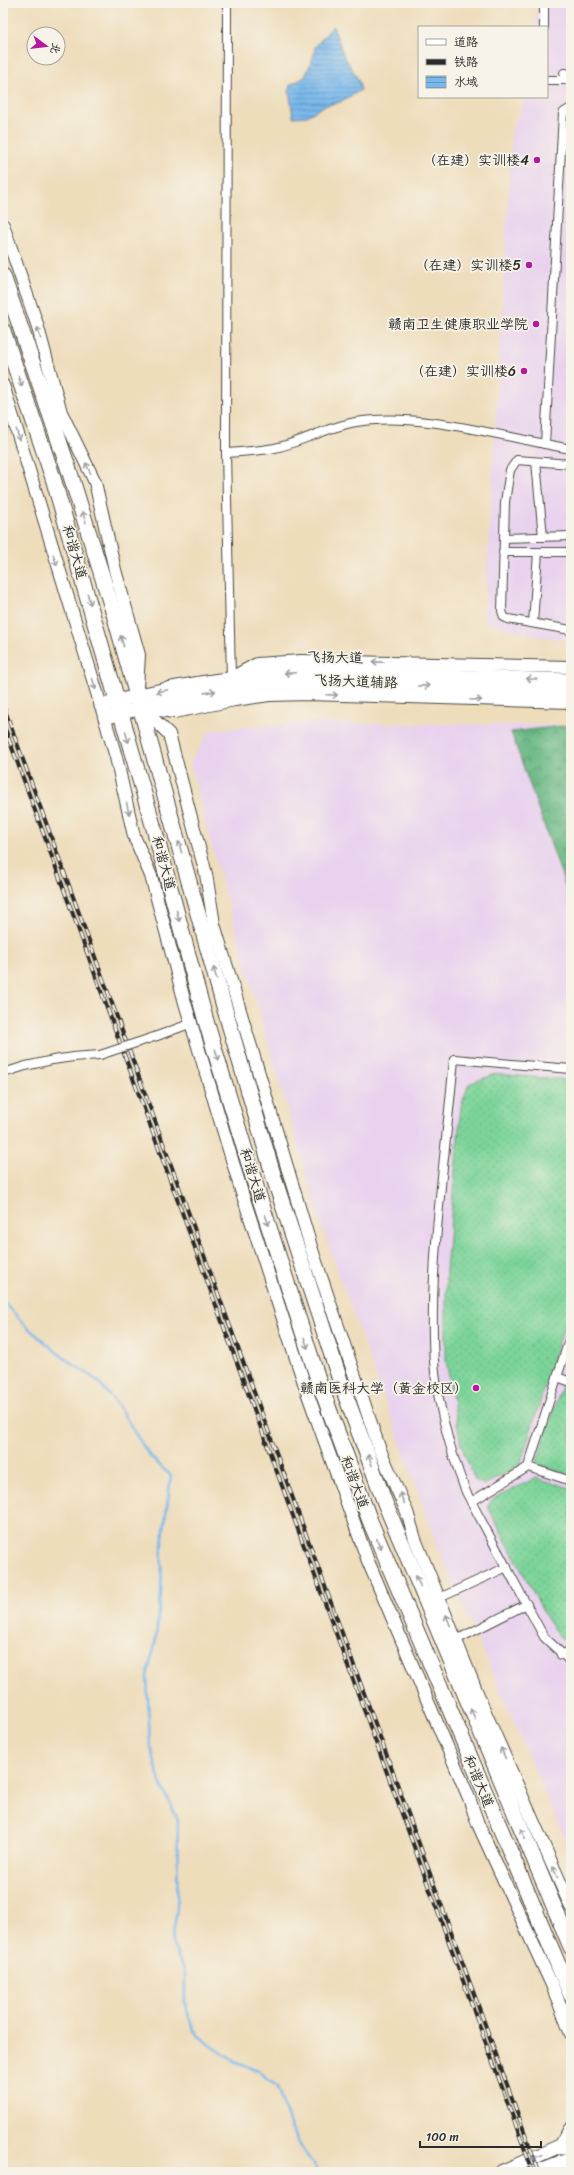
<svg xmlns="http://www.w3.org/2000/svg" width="574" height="2175" viewBox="0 0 574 2175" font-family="Sriracha,'LXGW WenKai TC',sans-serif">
<defs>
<pattern id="grass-dots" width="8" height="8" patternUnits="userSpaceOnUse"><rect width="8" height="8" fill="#7cd499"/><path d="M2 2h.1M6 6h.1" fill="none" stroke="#6bb684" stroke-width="1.8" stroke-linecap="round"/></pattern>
<pattern id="forest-crowns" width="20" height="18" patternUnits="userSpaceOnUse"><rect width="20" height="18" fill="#65b681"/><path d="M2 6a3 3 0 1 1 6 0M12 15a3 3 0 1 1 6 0" fill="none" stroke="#53946a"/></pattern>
<pattern id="water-rules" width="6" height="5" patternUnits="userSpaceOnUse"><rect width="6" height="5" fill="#78b8ec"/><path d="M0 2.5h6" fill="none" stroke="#6396bf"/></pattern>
</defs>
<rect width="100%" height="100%" fill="#f7f3e8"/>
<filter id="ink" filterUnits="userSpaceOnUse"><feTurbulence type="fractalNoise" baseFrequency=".025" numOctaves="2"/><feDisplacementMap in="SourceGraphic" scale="8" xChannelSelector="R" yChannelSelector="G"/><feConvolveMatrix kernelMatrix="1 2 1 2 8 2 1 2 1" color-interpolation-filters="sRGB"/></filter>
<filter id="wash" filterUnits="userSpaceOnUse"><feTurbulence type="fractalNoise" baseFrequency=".012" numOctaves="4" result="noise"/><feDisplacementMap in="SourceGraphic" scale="16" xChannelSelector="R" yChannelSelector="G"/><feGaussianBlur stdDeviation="0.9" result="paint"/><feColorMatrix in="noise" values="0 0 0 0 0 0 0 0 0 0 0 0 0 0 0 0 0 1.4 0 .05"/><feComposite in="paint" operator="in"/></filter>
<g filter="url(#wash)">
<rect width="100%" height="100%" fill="#edb"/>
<g fill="#e8d2ee">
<polygon points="539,3 571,3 571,641 536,636 484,622 512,129 527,97 547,97 547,27 535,27"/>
<polygon points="298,723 571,725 571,1848 569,1849 442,1557 319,1219 213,851 190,763 210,730"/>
</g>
<g fill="url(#grass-dots)" stroke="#548062">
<polygon points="495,1074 571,1080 571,1305 520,1465 484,1485 475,1480 461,1445 446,1360 446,1271 461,1106 469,1084"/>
<polygon points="571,1359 571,1475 536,1464"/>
<polygon points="536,1478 571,1488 571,1638 561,1638 551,1626 488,1507 492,1499"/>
</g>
<polygon fill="url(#forest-crowns)" stroke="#487056" points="571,725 571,908 562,876 511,732"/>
<path fill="url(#water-rules)" stroke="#52728c" d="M333,26L344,56L358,79L361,90L340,102L324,106L307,116L293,117L289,90L290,85L305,77C308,68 315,57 315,47Z"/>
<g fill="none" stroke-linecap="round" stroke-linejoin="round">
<polyline stroke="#78b8ec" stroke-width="2.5" points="3,1301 28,1328 64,1358 98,1381 119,1407 149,1455 171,1476 162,1545 161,1595 155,1644 147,1676 150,1744 160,1782 178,1820 177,1908 172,1942 185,1974 185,2002 193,2030 214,2048 234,2061 258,2070 277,2087 291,2127 302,2149 319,2172"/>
</g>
</g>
<g filter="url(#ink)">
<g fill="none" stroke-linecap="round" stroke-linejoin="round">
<g stroke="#484641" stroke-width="10">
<g id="street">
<polyline points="227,3 226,453 231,678"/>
<polyline points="544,27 544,3"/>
<polyline points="547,80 564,80 564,73 571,74"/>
<polyline points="571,108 563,113 545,444 571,449"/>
<path d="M226,453C242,452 259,451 275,448C302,442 327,427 356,422C412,412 489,433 545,444"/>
<polyline points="536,462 543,537"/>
<polyline points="571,464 517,460 510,470 505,502 502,611 504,617 508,619 571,630"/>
<polyline points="504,538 571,536"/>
<polyline points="503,552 571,552"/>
<polyline points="533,623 538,552"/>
<polyline points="157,1036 192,1023"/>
<path d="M571,1069L454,1059C446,1151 431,1246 433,1339C433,1389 448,1446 466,1492L544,1637L571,1662"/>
<path d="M3,1073C35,1062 66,1056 100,1055"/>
<polyline points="557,1377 571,1382"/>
<polyline points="528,1467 571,1334"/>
<polyline points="471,1502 528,1467 571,1481"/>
<polyline points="435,1600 507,1567"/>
<polyline points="452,1642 527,1604"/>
<polyline points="561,1655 571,1650"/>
</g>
</g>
<g stroke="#484641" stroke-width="14">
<g id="secondary">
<polyline points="3,225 37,324 61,412 95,482 115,570 139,655 137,688"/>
<polyline points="3,385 101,706 116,757 134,836 151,876 185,1003 242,1193 307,1392 368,1561 469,1798 478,1824 552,1985 571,2034"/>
<polyline points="231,678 257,664 301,661 571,667"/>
<polyline points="141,707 169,734 206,874 214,924 312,1250 380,1450 407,1512 415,1539 482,1705 571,1907"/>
<polyline points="144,708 174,712 235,700 269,695 309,694 571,702"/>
</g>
</g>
<g stroke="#484641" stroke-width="15">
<g id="primary">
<path d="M101,706C168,685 239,675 309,672L571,680"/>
<path d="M105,718C172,698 236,685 307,683L571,691"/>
<polyline points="501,2172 571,2141"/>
<polyline points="535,2172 571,2158"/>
</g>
</g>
<g stroke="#484641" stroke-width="17">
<g id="highway">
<polyline points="3,276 70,473 114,614 225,1010 275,1181 340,1380 385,1503 571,1947"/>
<polyline points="3,331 53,478 155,832 205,1018 257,1190 319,1382 370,1521 571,1995"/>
<polyline points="562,2146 571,2130"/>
<polyline points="562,2162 571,2164"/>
</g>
</g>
<use href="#street" stroke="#fff" stroke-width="8"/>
<use href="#secondary" stroke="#fff" stroke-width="12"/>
<use href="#primary" stroke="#fff" stroke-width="13"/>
<use href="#highway" stroke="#fff" stroke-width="15"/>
<g stroke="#2b2b2b" stroke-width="4">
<g id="rail">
<polyline points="3,705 539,2172"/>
<polyline points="3,723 533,2172"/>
</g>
</g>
<use href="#rail" stroke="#f7f3e8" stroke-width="2.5" stroke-dasharray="8" stroke-linecap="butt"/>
<g stroke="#484641" stroke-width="10" stroke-linecap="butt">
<polyline id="street-bridge" points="100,1055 157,1036"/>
</g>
<use href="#street-bridge" stroke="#fff" stroke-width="8"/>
</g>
<defs><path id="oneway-shaft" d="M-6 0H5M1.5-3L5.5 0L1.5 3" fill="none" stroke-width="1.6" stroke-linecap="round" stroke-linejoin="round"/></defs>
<g stroke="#a0a0a0">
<use href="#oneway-shaft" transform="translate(39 333) rotate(-106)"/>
<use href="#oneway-shaft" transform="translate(20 381) rotate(71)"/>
<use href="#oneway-shaft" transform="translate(18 435) rotate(73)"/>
<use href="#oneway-shaft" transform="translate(88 468) rotate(-116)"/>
<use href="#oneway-shaft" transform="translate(84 517) rotate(-108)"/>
<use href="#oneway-shaft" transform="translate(55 560) rotate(72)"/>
<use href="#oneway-shaft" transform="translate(89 599) rotate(74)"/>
<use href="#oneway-shaft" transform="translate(122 641) rotate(-106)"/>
<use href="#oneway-shaft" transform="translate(378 662) rotate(-179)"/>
<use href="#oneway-shaft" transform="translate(290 673) rotate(178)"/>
<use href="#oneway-shaft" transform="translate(532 679) rotate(-177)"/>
<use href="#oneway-shaft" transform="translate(94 684) rotate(73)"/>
<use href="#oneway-shaft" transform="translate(424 686) rotate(1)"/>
<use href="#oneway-shaft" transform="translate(162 691) rotate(169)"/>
<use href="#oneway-shaft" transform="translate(210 692) rotate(-10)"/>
<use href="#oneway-shaft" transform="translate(332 695) rotate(2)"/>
<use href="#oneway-shaft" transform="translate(476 700) rotate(2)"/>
<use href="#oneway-shaft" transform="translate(127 737) rotate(74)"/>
<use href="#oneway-shaft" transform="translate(128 809) rotate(77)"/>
<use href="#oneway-shaft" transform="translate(180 847) rotate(-105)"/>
<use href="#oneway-shaft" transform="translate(178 916) rotate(75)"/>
<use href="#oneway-shaft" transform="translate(215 973) rotate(-105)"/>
<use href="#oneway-shaft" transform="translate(217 1055) rotate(73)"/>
<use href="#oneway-shaft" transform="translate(267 1220) rotate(72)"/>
<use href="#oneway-shaft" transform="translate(306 1343) rotate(72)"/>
<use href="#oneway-shaft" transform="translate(370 1460) rotate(-110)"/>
<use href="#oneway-shaft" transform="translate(402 1498) rotate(-113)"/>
<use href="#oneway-shaft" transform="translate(379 1544) rotate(67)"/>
<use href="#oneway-shaft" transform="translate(418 1581) rotate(-113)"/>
<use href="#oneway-shaft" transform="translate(448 1620) rotate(-112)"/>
<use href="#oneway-shaft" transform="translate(473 1714) rotate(-113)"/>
<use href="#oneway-shaft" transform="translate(503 1753) rotate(-114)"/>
<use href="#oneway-shaft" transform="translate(523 1834) rotate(-113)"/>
<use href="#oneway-shaft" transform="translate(555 1872) rotate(-114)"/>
<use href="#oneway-shaft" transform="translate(536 2157) rotate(157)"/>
</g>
</g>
<g fill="#b5179e" stroke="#f7f3e8" stroke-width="1.5">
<circle cx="537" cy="160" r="4"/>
<circle cx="529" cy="265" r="4"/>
<circle cx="536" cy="324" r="4"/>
<circle cx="524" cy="371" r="4"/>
<circle cx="476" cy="1388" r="4"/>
</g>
<g text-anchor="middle" stroke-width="3.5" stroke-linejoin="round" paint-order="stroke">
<g font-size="14" fill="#2b2b2b" stroke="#f7f3e8" text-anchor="end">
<text x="529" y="165">（在建）实训楼4</text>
<text x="521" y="270">（在建）实训楼5</text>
<text x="528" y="329">赣南卫生健康职业学院</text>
<text x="516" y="376">（在建）实训楼6</text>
<text x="468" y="1393">赣南医科大学（黄金校区）</text>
</g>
<g font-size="14" fill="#2b2b2b" stroke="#f7f3e8">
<text transform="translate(75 552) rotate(74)" y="5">和谐大道</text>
<text transform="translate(335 657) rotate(1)" y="5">飞扬大道</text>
<text transform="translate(356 681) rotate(2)" y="5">飞扬大道辅路</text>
<text transform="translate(164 863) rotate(75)" y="5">和谐大道</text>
<text transform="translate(253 1175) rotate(73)" y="5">和谐大道</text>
<text transform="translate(355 1482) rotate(70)" y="5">和谐大道</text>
<text transform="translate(479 1781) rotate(67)" y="5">和谐大道</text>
</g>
</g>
<rect width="574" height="2175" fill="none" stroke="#f7f3e8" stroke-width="16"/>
<rect x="418" y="26" width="130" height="72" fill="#f7f3e8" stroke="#a5a39c"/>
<rect x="426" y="39" width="20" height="6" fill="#ffffff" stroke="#a5a39c"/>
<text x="454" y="46" font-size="12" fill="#2b2b2b">道路</text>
<rect x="426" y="59" width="20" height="6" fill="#2b2b2b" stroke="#a5a39c"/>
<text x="454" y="66" font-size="12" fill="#2b2b2b">铁路</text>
<rect x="426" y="76" width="20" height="12" fill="url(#water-rules)" stroke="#a5a39c"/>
<text x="454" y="86" font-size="12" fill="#2b2b2b">水域</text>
<g transform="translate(46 46) rotate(105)"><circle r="19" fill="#f7f3e8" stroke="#a5a39c"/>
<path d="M0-3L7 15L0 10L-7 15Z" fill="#b5179e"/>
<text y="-6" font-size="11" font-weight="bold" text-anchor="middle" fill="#2b2b2b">北</text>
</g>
<path d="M420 2141v6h121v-6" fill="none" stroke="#2b2b2b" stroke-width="2"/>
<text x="426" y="2141" font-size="12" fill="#2b2b2b" stroke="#f7f3e8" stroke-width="3" paint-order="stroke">100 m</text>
</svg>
